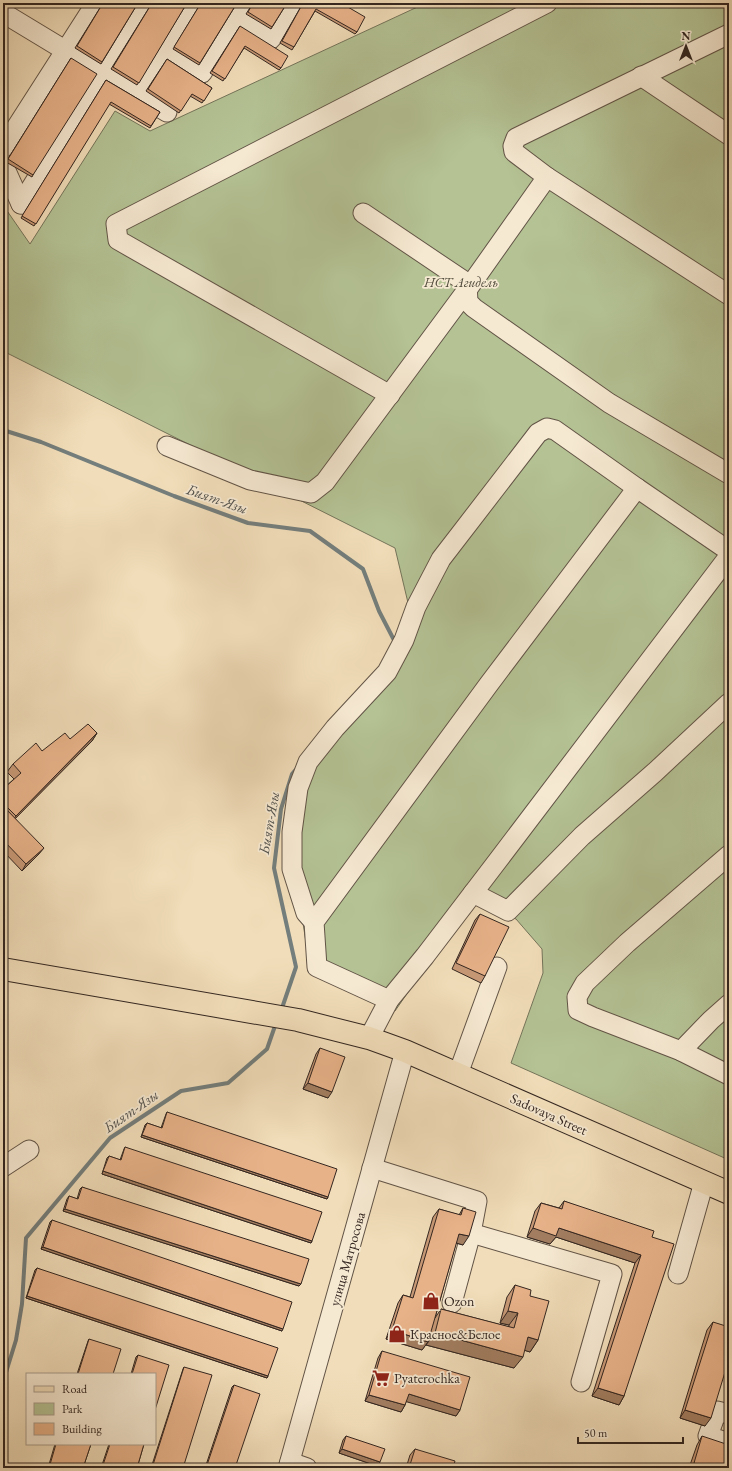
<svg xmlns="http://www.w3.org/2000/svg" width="732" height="1471" viewBox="0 0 732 1471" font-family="'EB Garamond',serif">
<rect width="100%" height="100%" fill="#f1ddb9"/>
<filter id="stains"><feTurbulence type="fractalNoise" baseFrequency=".005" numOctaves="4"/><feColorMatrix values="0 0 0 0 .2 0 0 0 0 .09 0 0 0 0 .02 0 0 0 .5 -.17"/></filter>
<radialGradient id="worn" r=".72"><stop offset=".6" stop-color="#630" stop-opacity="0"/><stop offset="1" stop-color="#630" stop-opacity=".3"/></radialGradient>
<polygon fill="#b4c294" stroke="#74745a" points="426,3 729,3 729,1160 511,1063 543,973 542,949 516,919 470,902 395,1011 310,969 293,857 305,776 366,698 409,607 395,548 3,351 3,205 30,244 115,111 150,131"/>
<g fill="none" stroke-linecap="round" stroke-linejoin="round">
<g stroke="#747e7c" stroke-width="4">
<polyline points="3,430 41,442 174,496 248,523 310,531 363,569 379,611 396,644"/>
<polyline points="281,1011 296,967 274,868 281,809 292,774 298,767"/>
<polyline points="3,1382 16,1340 22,1304 26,1238 110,1138 181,1091 228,1083 267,1049 276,1023"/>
</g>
<g stroke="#625446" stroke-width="21">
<g id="minor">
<polyline points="5,14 167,112"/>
<polyline points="236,17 271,39 293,3"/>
<polyline points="164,50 202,73 245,3"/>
<polyline points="641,76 729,135"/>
<polyline points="137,94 193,3"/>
<polyline points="3,148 96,3"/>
<polyline points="3,164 21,204"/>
<polyline points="547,177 729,295"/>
<polyline points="21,204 146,3"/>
<polyline points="363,213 467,283 468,302 474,308 609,403 729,474"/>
<polyline points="390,395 118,240 116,224 547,3"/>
<polyline points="167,446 250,480 311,493 325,482 467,290 547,177 514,152 513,146 516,138 729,34"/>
<polyline points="729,855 627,943 585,983 577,997 578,1010 593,1017 681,1051 729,1075"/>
<polyline points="473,893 508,911 582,836 655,772 729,703"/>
<polyline points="314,922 306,913 292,869 292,832 298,788 308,762 335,728 387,672 404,640 416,607 441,559 538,433 547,428 555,430 637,488"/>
<polyline points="389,1000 317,967 314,922 489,684 637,488 729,551"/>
<polyline points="369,1038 389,1000 425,956 499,859 729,556"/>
<polyline points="681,1051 711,1020 729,1004"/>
<polyline points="458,1074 497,967"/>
<polyline points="3,1167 29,1150"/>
<polyline points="372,1168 477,1201 471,1233 612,1274 581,1382"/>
<polyline points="678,1274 704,1182"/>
<polyline points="452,1303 471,1233"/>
<polyline points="729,1414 717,1411 708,1436 729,1443"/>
<polyline points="290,1462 307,1468"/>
<polyline points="288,1468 405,1051"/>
</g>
</g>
<g stroke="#332620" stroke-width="24">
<polyline id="major" points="3,969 298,1020 369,1038 405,1051 729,1193"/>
</g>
<use href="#minor" stroke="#f6e9d2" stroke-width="19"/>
<use href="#major" stroke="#f1ddb9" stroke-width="22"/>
</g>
<g fill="#c89976" stroke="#332620">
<polygon points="77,3 84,3 82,6"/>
<polygon points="103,3 138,3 101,64 75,48"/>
<polygon points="152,3 187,3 137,85 111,69"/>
<polygon points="201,3 237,3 199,65 173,49"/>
<polygon points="253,3 287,3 271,29 246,14"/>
<polygon points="303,3 341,3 357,32 355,34 315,11 292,50 280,43"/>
<polygon points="240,26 281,68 279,70 244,48 223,81 210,73"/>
<polygon points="71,58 33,175 32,177 6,162"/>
<polygon points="167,59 212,88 202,103 190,96 179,113 146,91"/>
<polygon points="106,80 160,112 150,128 109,104 34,226 21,218"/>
<polygon points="97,733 92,741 15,818 39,854 22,871 3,851 3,789 14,779 7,772 13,764 42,751 70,739"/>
<polygon points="480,914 485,976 481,983 452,969 475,920"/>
<polygon points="320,1048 328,1098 303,1089 316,1054"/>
<polygon points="167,1112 328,1197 327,1199 141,1137 145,1125 147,1123 161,1128 166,1114"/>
<polygon points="125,1147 312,1241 311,1243 102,1174 107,1158 109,1156 120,1160 124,1149"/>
<polygon points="82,1187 301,1284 299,1286 63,1211 67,1199 69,1196 77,1199 80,1189"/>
<polygon points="564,1201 652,1237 624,1396 619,1405 592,1396 635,1263 556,1237 550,1244 527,1237 535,1211 541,1203 559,1208"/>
<polygon points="463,1208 463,1245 456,1243 435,1318 441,1309 509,1327 509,1325 500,1323 507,1297 515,1285 530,1296 538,1340 530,1352 524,1350 514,1368 426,1345 427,1343 422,1350 386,1339 398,1303 403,1295 410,1297 433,1217 439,1209 459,1215"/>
<polygon points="52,1220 282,1331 41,1249 50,1222"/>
<polygon points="37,1268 268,1376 267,1378 26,1298 35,1270"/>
<polygon points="713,1322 705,1426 680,1418 707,1330"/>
<polygon points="89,1339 113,1374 77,1374 88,1341"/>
<polygon points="382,1351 460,1410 456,1416 406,1401 405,1405 401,1412 365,1401 378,1358"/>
<polygon points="138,1355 155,1374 131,1374 136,1357"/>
<polygon points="184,1367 183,1468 151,1468 183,1369"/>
<polygon points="234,1385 235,1468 205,1468 232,1387"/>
<polygon points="346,1436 380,1462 377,1466 339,1453 343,1440"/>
<polygon points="702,1436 729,1468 689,1468 697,1445"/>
<polygon points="55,1444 91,1444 83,1468 48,1468"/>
<polygon points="109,1444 144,1444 137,1468 101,1468"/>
<polygon points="415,1449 453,1468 406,1468 410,1455"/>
</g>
<g fill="#a27d60" stroke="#332620">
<polygon points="97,733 92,741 10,824 16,816"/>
<polygon points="44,848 39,854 22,871 26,864"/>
<polygon points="308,1083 332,1092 328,1098 303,1089"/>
<polygon points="142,1135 328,1197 327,1199 141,1137"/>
<polygon points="103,1171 312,1241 311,1243 102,1174"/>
<polygon points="65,1209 301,1284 299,1286 63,1211"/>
<polygon points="533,1228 559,1228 641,1255 635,1263 556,1237 550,1244 527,1237"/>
<polygon points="459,1234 469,1236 463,1245 453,1242"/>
<polygon points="43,1247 283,1329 282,1331 41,1249"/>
<polygon points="27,1296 268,1376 267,1378 26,1298"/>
<polygon points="508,1311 518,1313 509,1325 500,1323"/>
<polygon points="392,1330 428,1342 422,1350 386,1339"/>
<polygon points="435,1333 523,1357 514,1368 426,1345"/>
<polygon points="528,1337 538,1340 530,1352 520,1349"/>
<polygon points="598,1388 624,1396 619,1405 592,1396"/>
<polygon points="409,1394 460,1410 456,1416 404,1401"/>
<polygon points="369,1395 405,1405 401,1412 365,1401"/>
<polygon points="685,1410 711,1418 705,1426 680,1418"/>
<polygon points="342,1449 380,1462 377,1466 339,1453"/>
<polygon points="694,1463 709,1468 691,1468"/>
</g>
<g fill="#e8b289" stroke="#332620">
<polygon points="103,3 138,3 102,62 77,46"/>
<polygon points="152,3 187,3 139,83 113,67"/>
<polygon points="201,3 237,3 200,63 174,47"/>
<polygon points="253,3 287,3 272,27 248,12"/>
<polygon points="303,3 341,3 365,17 357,32 316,9 294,47 282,41"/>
<polygon points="240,26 288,56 281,68 245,46 225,79 212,71"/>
<polygon points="71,58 97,74 33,175 8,159"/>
<polygon points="167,59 212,88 204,101 192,94 181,111 148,89"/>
<polygon points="106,80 160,112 151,126 111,102 36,224 22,216"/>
<polygon points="88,724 97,733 16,816 3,803 3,789 21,773 13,764 36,743 42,751 65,733 70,739"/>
<polygon points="3,806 44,848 26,864 3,840"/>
<polygon points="480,914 509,927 485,976 456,963"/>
<polygon points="320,1048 345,1057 332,1092 308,1083"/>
<polygon points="167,1112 337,1169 328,1197 142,1135 147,1123 162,1128"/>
<polygon points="125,1147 322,1212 312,1241 103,1171 109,1156 121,1160"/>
<polygon points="82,1187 309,1259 301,1284 65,1209 69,1196 78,1199"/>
<polygon points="564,1201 654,1231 652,1237 674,1244 624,1396 598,1388 641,1255 559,1228 556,1236 533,1228 541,1203 562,1209"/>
<polygon points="463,1208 476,1212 469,1236 459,1234 428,1342 392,1330 403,1295 413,1298 439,1209 461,1215"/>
<polygon points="52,1220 292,1302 283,1329 43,1247"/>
<polygon points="37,1268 278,1348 268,1376 27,1296"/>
<polygon points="515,1285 531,1290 530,1296 549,1301 538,1340 528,1337 523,1357 435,1333 441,1309 514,1328 518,1313 508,1311"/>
<polygon points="713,1322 729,1327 729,1359 711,1418 685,1410"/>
<polygon points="89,1339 121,1349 113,1374 78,1374"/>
<polygon points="382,1351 470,1377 460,1410 409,1394 405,1405 369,1395"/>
<polygon points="138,1355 169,1365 155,1410 155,1374 132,1374"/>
<polygon points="184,1367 212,1375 183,1468 152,1468"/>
<polygon points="234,1385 260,1394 235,1468 206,1468"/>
<polygon points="346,1436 385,1449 380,1462 342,1449"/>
<polygon points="702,1436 729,1445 729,1468 709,1468 694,1463"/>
<polygon points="56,1444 91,1444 83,1468 49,1468"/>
<polygon points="110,1444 144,1444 137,1468 102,1468"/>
<polygon points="415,1449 455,1461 453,1468 409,1468"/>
</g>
<defs>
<g id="shop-bare" transform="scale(1.38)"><path d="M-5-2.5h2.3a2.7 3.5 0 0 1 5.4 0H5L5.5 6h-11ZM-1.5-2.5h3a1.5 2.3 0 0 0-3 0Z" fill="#8f2418" stroke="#f6e9d2" stroke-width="2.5" paint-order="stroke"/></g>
<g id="supermarket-bare" transform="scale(1.38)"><path d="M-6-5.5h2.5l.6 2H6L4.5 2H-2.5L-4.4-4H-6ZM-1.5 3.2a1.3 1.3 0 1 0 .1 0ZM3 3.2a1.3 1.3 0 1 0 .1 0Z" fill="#8f2418" stroke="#f6e9d2" stroke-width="2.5" paint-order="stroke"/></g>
</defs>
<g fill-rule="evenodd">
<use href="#shop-bare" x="431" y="1301"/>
<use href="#shop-bare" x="397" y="1334"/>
<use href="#supermarket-bare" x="381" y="1378"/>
</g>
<g text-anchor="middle" stroke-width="3.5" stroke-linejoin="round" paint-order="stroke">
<g font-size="14" font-style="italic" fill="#534d3d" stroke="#f6e9d2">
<text x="461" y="287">НСТ Агидель</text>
</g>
<g font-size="14" fill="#332620" stroke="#f6e9d2">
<text transform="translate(549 1114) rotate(24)" y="5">Sadovaya Street</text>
<text transform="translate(347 1259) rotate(-74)" y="5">улица Матросова</text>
</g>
<g font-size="14" fill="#332620" stroke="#f6e9d2" text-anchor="start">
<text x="444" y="1306">Ozon</text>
<text x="410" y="1339">Красное&amp;Белое</text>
<text x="394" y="1383">Pyaterochka</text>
</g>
<g font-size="15" font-style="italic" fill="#53524e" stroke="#f6e9d2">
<text transform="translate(217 499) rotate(19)" y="5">Бият-Язы</text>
<text transform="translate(269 823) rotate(-80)" y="5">Бият-Язы</text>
<text transform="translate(131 1111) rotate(-35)" y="5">Бият-Язы</text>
</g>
</g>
<rect width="732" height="1471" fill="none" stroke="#f1ddb9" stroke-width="16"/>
<rect x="4" y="4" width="724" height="1463" fill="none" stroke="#332620" stroke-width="2"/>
<rect x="8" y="8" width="716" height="1455" fill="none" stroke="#332620"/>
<rect x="26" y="1373" width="130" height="72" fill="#f6e9d2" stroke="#a89b8b"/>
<rect x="34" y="1386" width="20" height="6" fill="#f1ddb9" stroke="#a89b8b"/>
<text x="62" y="1393" font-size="12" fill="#332620">Road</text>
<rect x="34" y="1403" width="20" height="12" fill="#b4c294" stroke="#a89b8b"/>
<text x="62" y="1413" font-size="12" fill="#332620">Park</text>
<rect x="34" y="1423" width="20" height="12" fill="#e8b289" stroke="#a89b8b"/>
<text x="62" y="1433" font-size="12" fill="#332620">Building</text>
<g transform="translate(686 46)" stroke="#f6e9d2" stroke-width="3" paint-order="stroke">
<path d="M0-3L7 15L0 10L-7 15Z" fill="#332620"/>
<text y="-6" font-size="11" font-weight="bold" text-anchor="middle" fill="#332620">N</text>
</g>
<path d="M578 1437v6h105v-6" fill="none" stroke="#332620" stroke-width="2"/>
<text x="584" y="1437" font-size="12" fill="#332620" stroke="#f6e9d2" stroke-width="3" paint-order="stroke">50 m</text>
<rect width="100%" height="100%" filter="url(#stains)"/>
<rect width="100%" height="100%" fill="url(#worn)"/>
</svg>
